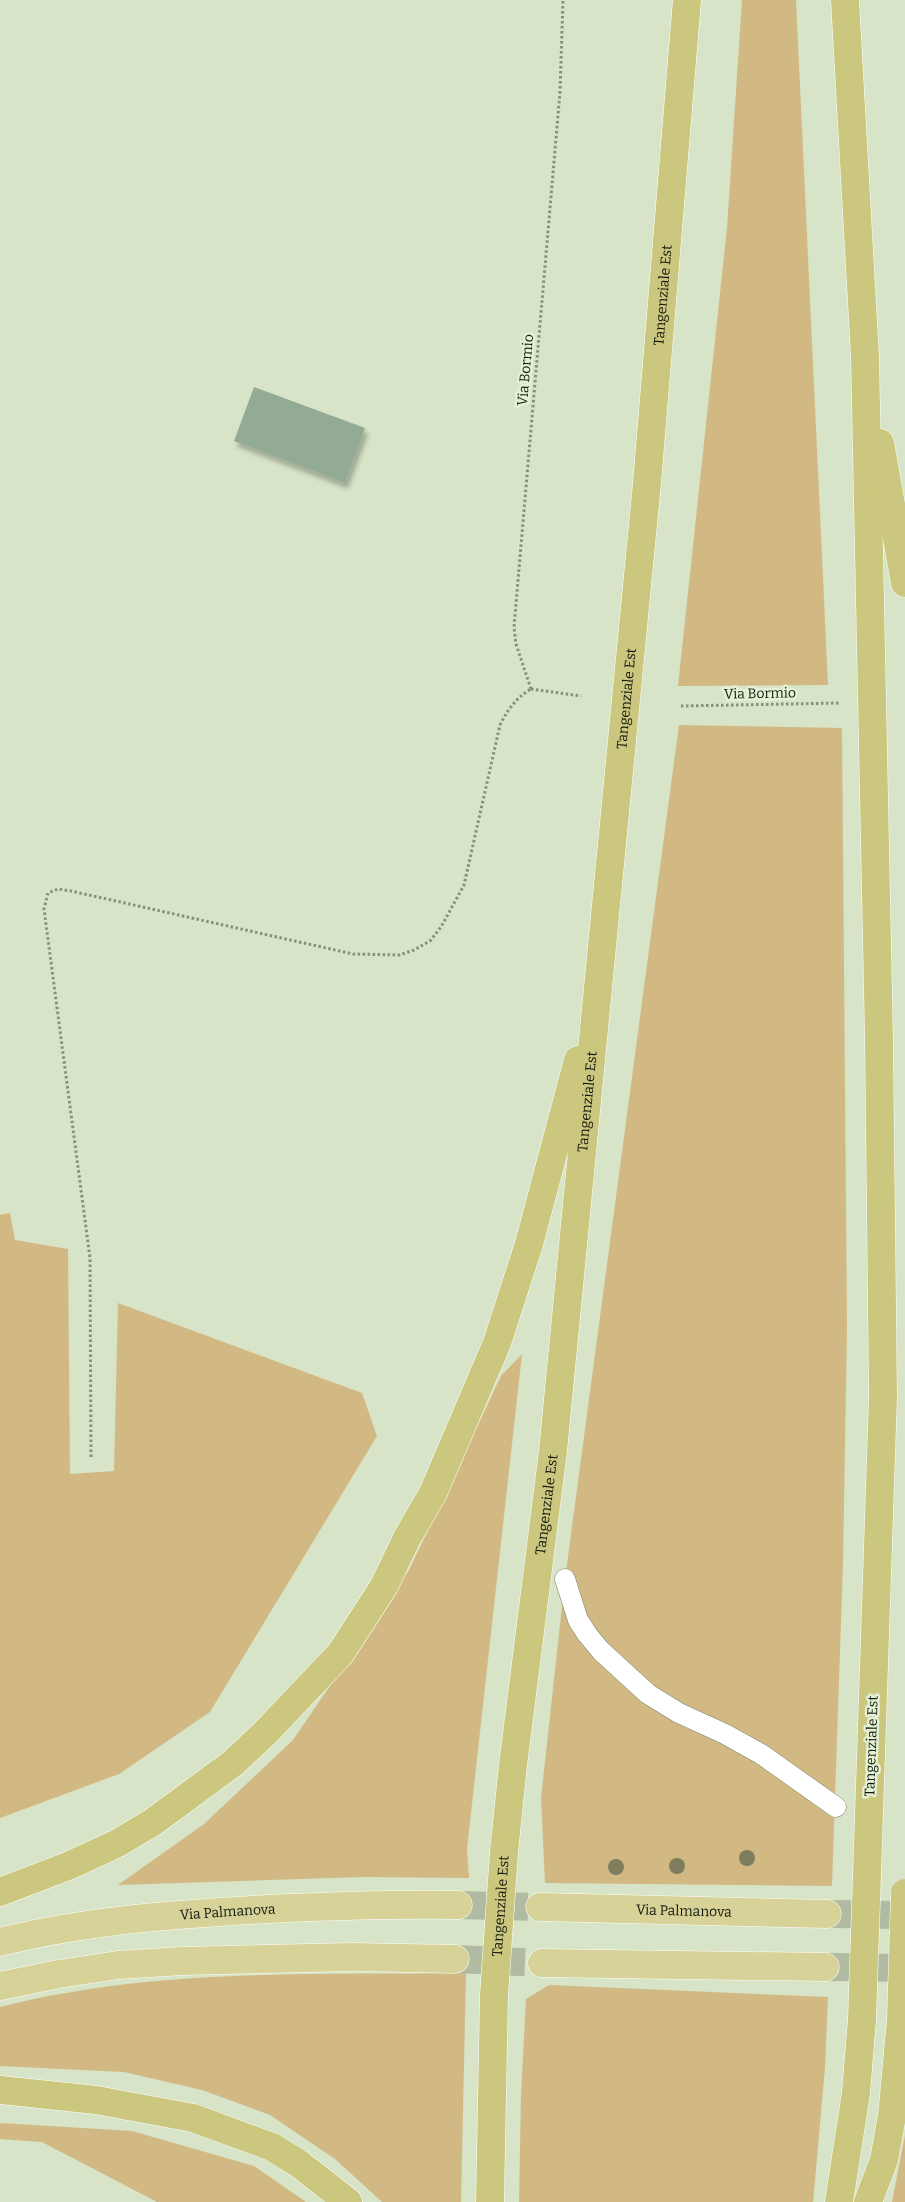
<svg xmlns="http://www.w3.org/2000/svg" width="905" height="2202" viewBox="0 0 905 2202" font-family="Bitter,serif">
<defs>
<filter id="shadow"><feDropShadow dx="3" dy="5.5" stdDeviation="2.5" flood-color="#0004"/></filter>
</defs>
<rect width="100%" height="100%" fill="#d7e4c7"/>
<g fill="#d2b983">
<polygon points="742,0 796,0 828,685 678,686 727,228"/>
<polygon points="679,725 842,728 847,1328 843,1563 832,1886 545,1883 541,1798 565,1579"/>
<polygon points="10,1213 15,1240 68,1249 70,1474 114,1471 118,1303 362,1393 377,1436 210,1712 119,1774 0,1818 0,1215"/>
<polygon points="522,1354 467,1849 469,1878 363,1877 118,1885 204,1824 293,1740 409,1570 501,1376"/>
<path d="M466,1973L461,2202H382L335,2159L270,2115L202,2090L124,2072L0,2066V2007C152,1968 311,1975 466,1973Z"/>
<polygon points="549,1985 828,1997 825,2068 813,2202 519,2202 521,2096 526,1999"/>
<polygon points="0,2123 132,2131 254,2166 306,2202 157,2202 42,2142 0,2139"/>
<polygon points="905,2135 905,2202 892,2202"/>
</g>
<polygon fill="#93ab94" filter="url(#shadow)" points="254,387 365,428 345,483 234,441"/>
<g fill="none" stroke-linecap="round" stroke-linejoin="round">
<g stroke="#b0bba2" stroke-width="28" stroke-dasharray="28 14" stroke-linecap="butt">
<polyline points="458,1905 540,1907"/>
<polyline points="827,1914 905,1915"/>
<polyline points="455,1959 542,1963"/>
<polyline points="825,1967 905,1968"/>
</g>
<g stroke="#7c876d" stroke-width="21">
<polyline id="service" points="565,1579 578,1620 587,1634 601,1651 648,1694 679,1713 725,1734 761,1754 836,1807"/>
</g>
<g stroke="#fff" stroke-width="29">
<g id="trunk">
<path id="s1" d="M540,1907L827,1914"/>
<path id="s2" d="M0,1942C88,1920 178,1914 268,1909C331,1906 394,1904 458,1905"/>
<polyline points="542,1963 825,1967"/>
<polyline points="0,1986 59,1974 118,1965 182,1961 352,1957 455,1959"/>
</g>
</g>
<g stroke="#fff" stroke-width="29">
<g id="motorway">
<polyline points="845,0 865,357 879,1040 883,1396 867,1874"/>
<polyline points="880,443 905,583"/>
<path id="s3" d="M504,1852L513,1765L553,1451L647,483L687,0"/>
<polyline points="0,1892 68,1866 116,1844 153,1822 233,1763 266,1732 340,1654 384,1586 407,1538 433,1493 497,1343 529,1244 578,1060"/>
<polyline points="0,2090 96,2100 193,2118 272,2147 298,2163 348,2202"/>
<polyline points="490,2202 494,1995"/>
<polyline points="839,2202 856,2093 862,2019"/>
<polyline points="868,2202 884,2160 892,2116 901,2020"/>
</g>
</g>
<g stroke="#86907a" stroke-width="3" stroke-dasharray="2.5 2.5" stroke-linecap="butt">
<polyline points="531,689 516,644 514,627 560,92 563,0"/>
<polyline points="531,689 581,696"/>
<polyline points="681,706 840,703"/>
<path d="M91,1457L90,1258L44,909L48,893L58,889L71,891L353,954L399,955L414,950L430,941L441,927L464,885L500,725C508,709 516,698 531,689"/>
</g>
<use href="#service" stroke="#fff" stroke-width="20"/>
<use href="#trunk" stroke="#d6d298" stroke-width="28"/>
<use href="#motorway" stroke="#cbc77e" stroke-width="28"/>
<g stroke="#fff" stroke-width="29" stroke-linecap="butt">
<g id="motorway-bridge">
<path id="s4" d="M494,1995L504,1852"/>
<polyline points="862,2019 867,1874"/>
<polyline points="901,2020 905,1893"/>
</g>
</g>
<use href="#motorway-bridge" stroke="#cbc77e" stroke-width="28"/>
</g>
<g fill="#7e7d5e">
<circle cx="747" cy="1858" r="8"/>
<circle cx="677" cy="1866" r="8"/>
<circle cx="616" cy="1867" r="8"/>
</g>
<g text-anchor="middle" stroke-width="5" stroke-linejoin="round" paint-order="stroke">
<g font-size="14" fill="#14190e" stroke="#e4f1d4">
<text dy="5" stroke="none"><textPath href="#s3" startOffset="1565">Tangenziale Est</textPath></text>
<text transform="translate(525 370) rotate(-85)" y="5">Via Bormio</text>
<text transform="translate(760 693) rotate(-1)" y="5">Via Bormio</text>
<text dy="5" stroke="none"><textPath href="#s3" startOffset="1160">Tangenziale Est</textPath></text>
<text dy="5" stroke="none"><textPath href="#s3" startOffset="755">Tangenziale Est</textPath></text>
<text dy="5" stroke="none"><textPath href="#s3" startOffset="350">Tangenziale Est</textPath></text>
<text transform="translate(871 1746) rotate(-88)" y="5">Tangenziale Est</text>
<text dy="5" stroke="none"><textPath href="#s4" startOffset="89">Tangenziale Est</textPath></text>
<text dy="5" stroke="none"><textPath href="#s1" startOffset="144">Via Palmanova</textPath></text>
<text dy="5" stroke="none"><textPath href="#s2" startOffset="230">Via Palmanova</textPath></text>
</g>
</g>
</svg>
